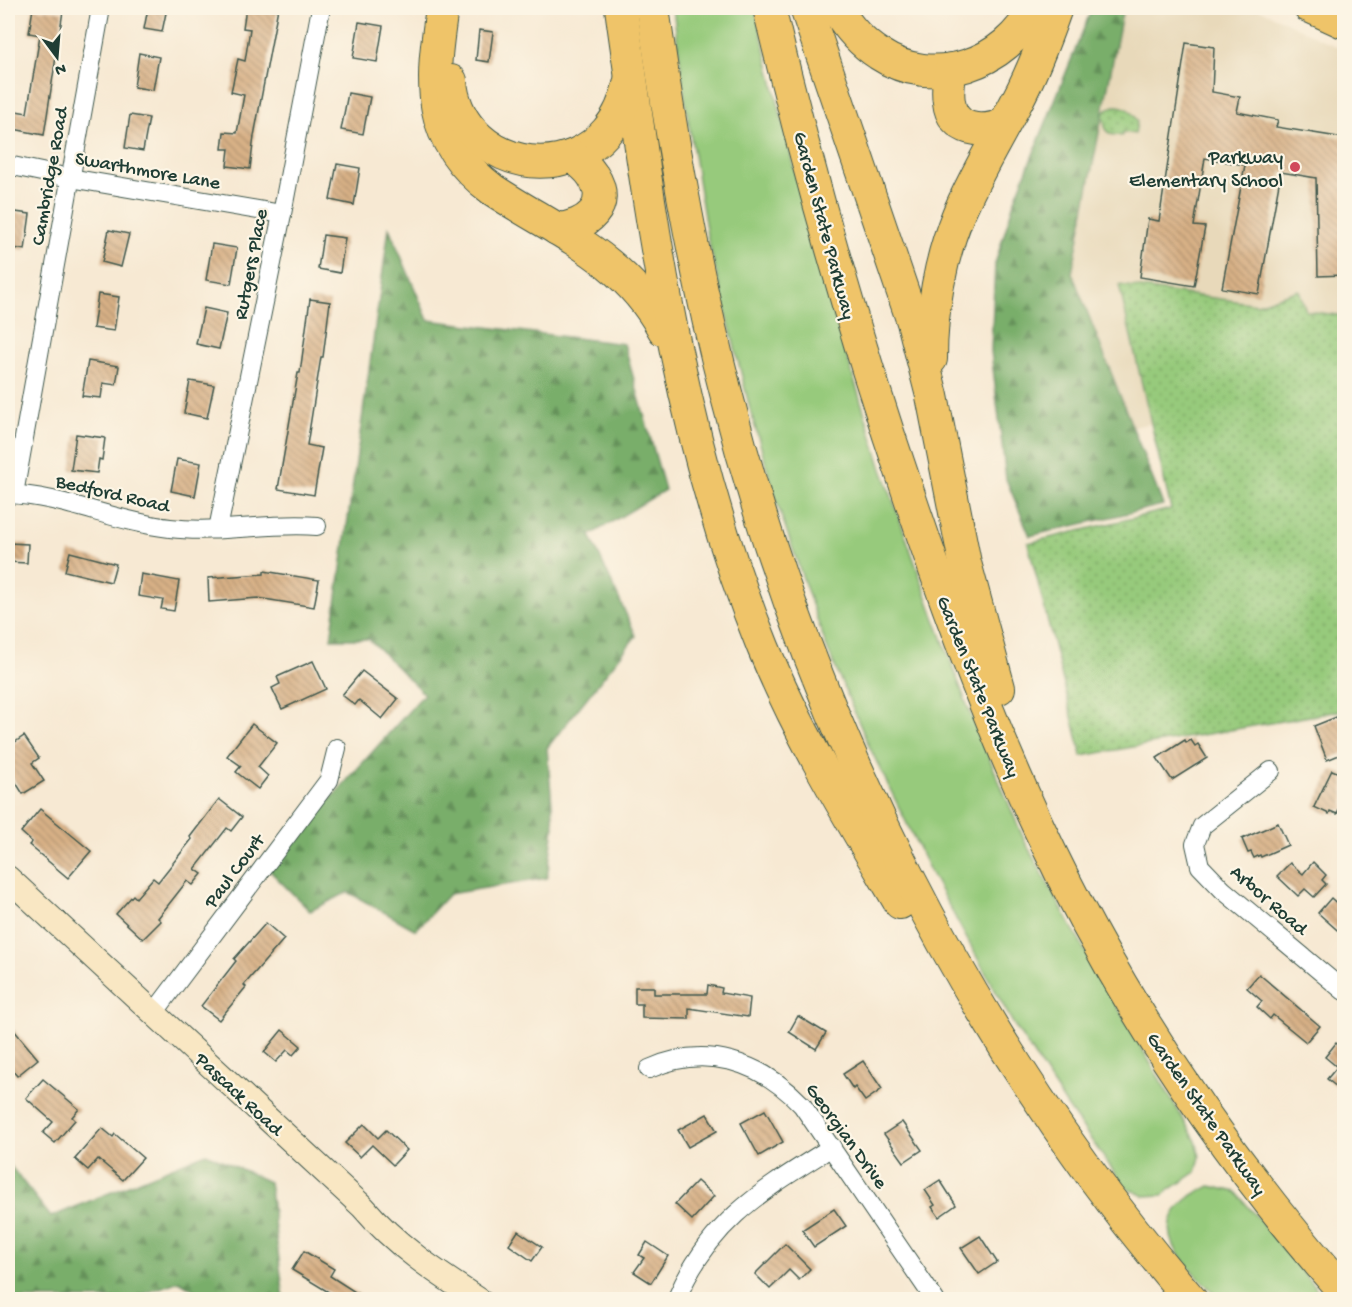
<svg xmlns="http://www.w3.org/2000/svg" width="1352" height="1307" viewBox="0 0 1352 1307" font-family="'Gochi Hand',sans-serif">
<defs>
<pattern id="forest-firs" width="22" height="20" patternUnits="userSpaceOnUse" patternTransform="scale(1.5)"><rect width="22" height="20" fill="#79ae6b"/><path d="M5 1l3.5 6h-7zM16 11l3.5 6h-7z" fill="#638f59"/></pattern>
<pattern id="park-dots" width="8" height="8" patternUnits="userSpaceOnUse" patternTransform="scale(1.5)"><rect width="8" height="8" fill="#97ca7b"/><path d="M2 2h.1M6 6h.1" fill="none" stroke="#7ba566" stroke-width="1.8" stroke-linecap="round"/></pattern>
<pattern id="building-back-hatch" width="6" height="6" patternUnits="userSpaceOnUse" patternTransform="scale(1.5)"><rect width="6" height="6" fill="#d8b186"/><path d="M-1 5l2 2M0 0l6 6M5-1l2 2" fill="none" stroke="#af916e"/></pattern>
</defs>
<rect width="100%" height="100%" fill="#fcf5e5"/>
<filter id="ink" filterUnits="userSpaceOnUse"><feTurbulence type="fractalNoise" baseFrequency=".0167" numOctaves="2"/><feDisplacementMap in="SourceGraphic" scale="12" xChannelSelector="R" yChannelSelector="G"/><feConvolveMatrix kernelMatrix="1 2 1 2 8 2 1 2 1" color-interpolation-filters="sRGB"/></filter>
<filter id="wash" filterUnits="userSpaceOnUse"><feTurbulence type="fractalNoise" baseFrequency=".008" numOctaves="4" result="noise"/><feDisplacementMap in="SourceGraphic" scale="24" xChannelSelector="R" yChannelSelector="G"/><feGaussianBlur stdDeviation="1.35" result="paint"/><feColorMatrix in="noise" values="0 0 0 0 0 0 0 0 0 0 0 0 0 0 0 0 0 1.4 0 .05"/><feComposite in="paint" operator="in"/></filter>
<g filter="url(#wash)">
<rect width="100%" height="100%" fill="#f7e9d3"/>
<polygon fill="#e8d9ba" points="1123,8 1257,8 1344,50 1344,388 1132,427 1072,273"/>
<g fill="#97ca7b" stroke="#5b8458" stroke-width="1.5">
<polygon points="673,8 755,8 814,251 882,469 933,614 970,713 1025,842 1086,953 1196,1141 1200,1157 1196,1172 1162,1195 1144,1196 1125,1187 1067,1106 1013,1023 931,873 869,746 827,648 778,506 750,409 707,235 686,106"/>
<path d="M1210,1186L1236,1192L1325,1299H1220C1193,1271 1142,1233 1190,1197C1195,1192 1204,1190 1210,1186Z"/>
</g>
<g fill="url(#forest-firs)" stroke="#4c7650" stroke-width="1.5">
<polygon points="1092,8 1123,8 1072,273 1163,505 1030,536 1006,479 991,351 995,264 1014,202"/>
<polygon points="389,228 428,320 624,344 665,490 590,535 636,636 547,748 554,827 547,878 449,894 416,930 348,892 310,911 268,869 424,694 369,639 331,639"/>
<polygon points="206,1153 269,1182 284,1299 209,1299 179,1281 130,1299 8,1299 8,1163 51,1217"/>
</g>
<g fill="url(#park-dots)" stroke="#5b8458" stroke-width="1.5">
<path d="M1115,106C1127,106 1131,111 1137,121L1135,134L1123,132L1122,136L1109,134L1105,127L1103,114L1107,109Z"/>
<polygon points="1119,285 1257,304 1299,290 1306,311 1344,316 1344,710 1082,756 1028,543 1171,509"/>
</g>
<g id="blocks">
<g fill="url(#building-back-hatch)">
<polygon points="33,8 63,11 44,135 8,128 10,110 27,113 40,35 29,33"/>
<polygon points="148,8 167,8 162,32 144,29"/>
<polygon points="246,8 278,8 254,136 250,169 227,166 229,149 222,149 224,132 237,133 244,95 231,92 238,59 245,61 250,29 243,28"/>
<polygon points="359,22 383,26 377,62 353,58"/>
<polygon points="479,30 493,32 489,62 476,60"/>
<polygon points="1186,43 1214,47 1212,92 1240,97 1237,112 1278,120 1276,127 1344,138 1344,275 1318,276 1316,178 1281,172 1259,294 1222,288 1245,165 1205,158 1194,226 1205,227 1194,286 1140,277 1148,219 1159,221"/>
<polygon points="139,53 159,57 153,90 134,87"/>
<polygon points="348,93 370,97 363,134 341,130"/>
<polygon points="130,115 149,118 143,151 125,148"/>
<polygon points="337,164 360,168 354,205 330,200"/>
<polygon points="8,211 30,214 25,250 8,247"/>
<polygon points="109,230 129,234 121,267 102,262"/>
<polygon points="323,235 345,238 340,273 318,269"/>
<polygon points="212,244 237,248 231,284 206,280"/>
<polygon points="98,294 119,297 114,331 93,328"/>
<polygon points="310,299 330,302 323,357 321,357 307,445 322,448 314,495 278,489 298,373 300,373"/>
<polygon points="204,308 227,313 219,349 196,344"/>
<polygon points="88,361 119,366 116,385 103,383 101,398 82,396"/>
<polygon points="190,381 214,385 207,418 184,413"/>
<polygon points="76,434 105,438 102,460 99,459 97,473 71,470"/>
<polygon points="177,459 201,463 195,496 171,491"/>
<polygon points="8,543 28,544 27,563 8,562"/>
<polygon points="70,552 116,564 111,582 65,571"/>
<polygon points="264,571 319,580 314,607 258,598 209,602 208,578 264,574"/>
<polygon points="141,574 179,581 174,611 161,609 163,600 138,596"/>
<polygon points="313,661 326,689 282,709 272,688 280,684 277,677"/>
<polygon points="362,671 398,699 382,719 359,700 355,705 342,695"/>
<polygon points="1339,716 1344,729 1344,753 1327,760 1314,726"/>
<polygon points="252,724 277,743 258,767 268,776 258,789 236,772 241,766 227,756"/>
<polygon points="24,736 39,758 32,763 44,781 23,794 8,770 8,747"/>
<polygon points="1185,740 1186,743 1191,740 1195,746 1198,744 1207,758 1172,780 1157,758"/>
<polygon points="1332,770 1344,775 1344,811 1339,809 1337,814 1330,811 1329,814 1314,807"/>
<polygon points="219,799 242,817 231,831 227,828 195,869 202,874 193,885 187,881 158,918 161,921 143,939 116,914 133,895 136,898 153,878 158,882 192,839 190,837"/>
<polygon points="40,809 91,851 68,878 29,845 32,842 21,832"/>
<polygon points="1278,823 1288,845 1261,857 1260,855 1254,858 1251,852 1248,853 1242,839"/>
<polygon points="1313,862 1326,875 1322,880 1326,884 1314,897 1305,889 1298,896 1277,876 1290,863 1303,874"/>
<polygon points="1331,898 1344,910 1344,936 1318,913"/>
<polygon points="266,923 284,939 244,985 246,987 219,1020 201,1006 236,961 234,959"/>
<polygon points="1259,974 1320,1026 1306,1042 1273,1015 1270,1019 1257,1007 1262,1001 1247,988"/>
<polygon points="708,985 722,988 721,993 750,998 748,1017 689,1008 689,1019 642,1018 642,1004 635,1004 635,987 654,987 654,994 707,994"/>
<polygon points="798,1016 826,1033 816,1049 789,1032"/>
<polygon points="8,1023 38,1059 17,1076 8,1065"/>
<polygon points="282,1030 301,1046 293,1055 287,1050 276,1062 264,1052"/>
<polygon points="1336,1043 1344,1050 1344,1093 1327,1079 1337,1067 1325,1057"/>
<polygon points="863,1061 882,1089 865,1101 855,1087 853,1089 843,1074"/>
<polygon points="43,1079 79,1109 72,1117 75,1120 55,1143 43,1133 53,1122 26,1098"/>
<polygon points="765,1110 783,1142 759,1156 741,1123"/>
<polygon points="707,1114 717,1131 688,1147 678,1130"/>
<polygon points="902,1122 922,1150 904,1162 884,1134"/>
<polygon points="364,1124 378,1138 386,1130 407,1150 393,1165 372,1145 360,1157 345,1143"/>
<polygon points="102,1128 113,1137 115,1134 143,1158 123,1180 98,1159 88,1170 75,1159"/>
<polygon points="940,1180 956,1205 939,1217 932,1207 935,1205 925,1190"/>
<polygon points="697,1181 714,1196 692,1220 675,1204"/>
<polygon points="834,1209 846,1226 814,1247 802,1230"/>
<polygon points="518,1231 542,1247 532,1261 509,1245"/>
<polygon points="980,1236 997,1262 979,1274 961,1248"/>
<polygon points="647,1242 668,1256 651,1283 634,1272 644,1258 639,1255"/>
<polygon points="785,1244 810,1269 799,1280 789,1270 770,1289 755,1274"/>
<polygon points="304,1251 334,1269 330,1276 366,1299 340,1299 292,1270"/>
</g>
</g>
</g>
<g filter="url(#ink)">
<use href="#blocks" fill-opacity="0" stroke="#3f574c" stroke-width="1.5"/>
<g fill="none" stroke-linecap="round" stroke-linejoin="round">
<g stroke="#3f574c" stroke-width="20">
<g id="street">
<polyline points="8,165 70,178 282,214"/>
<path d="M8,494C63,496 115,522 170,528C219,534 268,522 317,526"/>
<polyline points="14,494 101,8"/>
<polyline points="218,529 282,214 321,8"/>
<polyline points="1271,771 1202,826 1195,844 1200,866 1223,890 1344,991"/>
<polyline points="154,1013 329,780 337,748"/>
<path d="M649,1069C706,1043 761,1062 802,1105L935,1300"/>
<path d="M676,1300C710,1220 762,1191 832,1147"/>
</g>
</g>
<g stroke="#3f574c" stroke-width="26">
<path id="secondary" d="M8,878L363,1207C396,1246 436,1272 479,1300"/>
</g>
<g stroke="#3f574c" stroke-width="29">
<polyline id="primary" points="1307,8 1344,25"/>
</g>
<g stroke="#3f574c" stroke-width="34">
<g id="highway">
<path d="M442,8C431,83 424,139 493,190C560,234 623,256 664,330"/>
<path d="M621,8C652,226 679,441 763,647C800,737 851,820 900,903"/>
<path d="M653,8C671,137 693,266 726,393C810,723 968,1041 1191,1300"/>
<path d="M769,8C808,172 854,335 909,495C947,608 988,720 1039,828C1117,995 1222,1153 1344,1292"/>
<polyline points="806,8 913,322 932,396 965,563 999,688"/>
<path d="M836,8C847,26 860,42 879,54C933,90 1007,64 1034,8"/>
<path d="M951,69C949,80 947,91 949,102C952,131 982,134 1004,124"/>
<path d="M451,81C452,99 460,118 472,131C508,171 571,173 607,131C620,116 626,99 630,81"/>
<path d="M557,229C586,227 613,206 593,176C588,168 580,162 572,156"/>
<path d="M931,359C931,312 940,259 958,215C975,175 997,139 1017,101C1033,71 1045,39 1056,8"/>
</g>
</g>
<use href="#street" stroke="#fff" stroke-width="18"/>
<use href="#secondary" stroke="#f9e7c3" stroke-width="24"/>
<use href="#primary" stroke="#efc469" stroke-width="27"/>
<use href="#highway" stroke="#efc469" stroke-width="32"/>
</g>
</g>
<circle fill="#d1495b" stroke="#fcf5e5" stroke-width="2" cx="1295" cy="167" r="6"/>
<g text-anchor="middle" stroke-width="4.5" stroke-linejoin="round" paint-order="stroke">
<g font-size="20" fill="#1f3d34" stroke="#fcf5e5" text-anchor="end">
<text x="1283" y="163">Parkway<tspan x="1283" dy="23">Elementary School</tspan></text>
</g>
<g font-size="20" fill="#1f3d34" stroke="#fcf5e5">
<text transform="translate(148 169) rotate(10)" y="7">Swarthmore Lane</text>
<text transform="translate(48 176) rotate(-80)" y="7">Cambridge Road</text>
<text transform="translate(826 225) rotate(75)" y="7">Garden State Parkway</text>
<text transform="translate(249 264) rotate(-79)" y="7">Rutgers Place</text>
<text transform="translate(113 492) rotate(13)" y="7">Bedford Road</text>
<text transform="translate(980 686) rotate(68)" y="7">Garden State Parkway</text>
<text transform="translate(233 870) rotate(-53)" y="7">Paul Court</text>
<text transform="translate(1270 899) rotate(41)" y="7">Arbor Road</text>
<text transform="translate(240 1093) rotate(43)" y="7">Pascack Road</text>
<text transform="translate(1208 1113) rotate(55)" y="7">Garden State Parkway</text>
<text transform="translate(848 1135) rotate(54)" y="7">Georgian Drive</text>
</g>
</g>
<rect width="1352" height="1307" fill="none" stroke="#fcf5e5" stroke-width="30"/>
<g transform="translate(57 57) rotate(164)" stroke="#fcf5e5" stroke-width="4.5" paint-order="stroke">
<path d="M0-4.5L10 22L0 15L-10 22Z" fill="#1f3d34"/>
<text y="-9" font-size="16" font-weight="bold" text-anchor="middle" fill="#1f3d34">N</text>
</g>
</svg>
